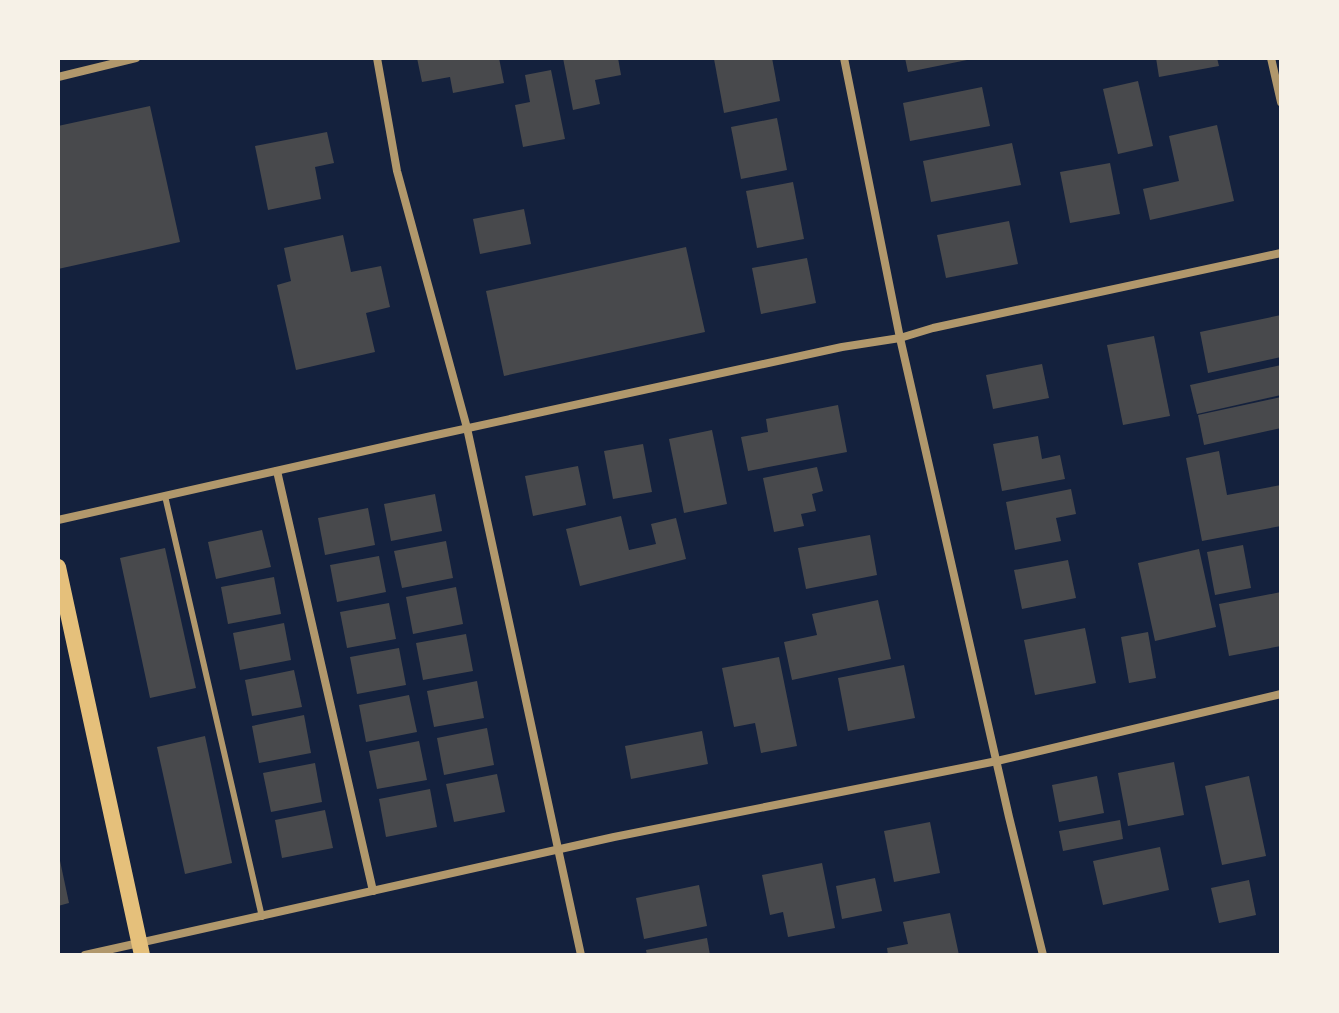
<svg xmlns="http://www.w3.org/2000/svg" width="1339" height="1013" viewBox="0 0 1339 1013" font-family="'IBM Plex Sans',sans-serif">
<rect width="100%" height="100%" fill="#14213d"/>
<g fill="#48494c">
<polygon points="417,58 499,58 504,83 453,93 450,77 422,82"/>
<polygon points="563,58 618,58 621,75 595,80 600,104 573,110"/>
<polygon points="718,58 772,58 780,101 724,113 714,59"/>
<polygon points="905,58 972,58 972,59 908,72"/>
<polygon points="1156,58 1217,58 1219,66 1159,77"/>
<polygon points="551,70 565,139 523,147 515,105 530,102 525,75"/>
<polygon points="1138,81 1153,146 1118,154 1103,89"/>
<polygon points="982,87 990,126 910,141 903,103"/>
<polygon points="150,106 180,242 58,269 58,126"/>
<polygon points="777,118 787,170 741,179 731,127"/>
<polygon points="1217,125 1234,201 1150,220 1143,189 1179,181 1169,136"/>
<polygon points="327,132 334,163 315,167 321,199 268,210 255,146"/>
<polygon points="1012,143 1021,185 931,202 923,161"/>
<polygon points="1110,163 1120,214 1070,223 1060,172"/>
<polygon points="793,182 804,239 757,248 746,191"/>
<polygon points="524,209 531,244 480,254 473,219"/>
<polygon points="1009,221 1018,264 946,278 937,235"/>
<polygon points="343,235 351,272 381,266 390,307 366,313 375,352 296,370 277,285 291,281 284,248"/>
<polygon points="686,247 705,332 504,376 486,291"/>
<polygon points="807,258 816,303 761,314 752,268"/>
<polygon points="1281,315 1281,357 1208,373 1200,332"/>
<polygon points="1154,336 1170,416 1123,425 1107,345"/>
<polygon points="1042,364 1049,398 993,409 986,375"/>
<polygon points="1281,365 1281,395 1197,414 1190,385"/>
<polygon points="1281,397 1281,428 1204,445 1198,415"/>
<polygon points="838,405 847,452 748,471 741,437 768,432 766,419"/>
<polygon points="712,430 727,504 684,513 669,439"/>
<polygon points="1038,436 1042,459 1060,455 1065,479 1002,491 993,444"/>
<polygon points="643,444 652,492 613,499 604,451"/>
<polygon points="1219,451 1227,495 1281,485 1281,526 1202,541 1186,458"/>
<polygon points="578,466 586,505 533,516 525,476"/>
<polygon points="817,467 823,491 812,494 816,511 801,514 804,526 774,532 763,478"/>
<polygon points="1071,489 1076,514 1056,518 1061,541 1015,550 1006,502"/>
<polygon points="435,494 442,531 391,541 384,504"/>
<polygon points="368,508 375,545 325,555 318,518"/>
<polygon points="621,516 629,550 656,544 651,524 676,518 686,559 580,586 566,529"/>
<polygon points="262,530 271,567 216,579 208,542"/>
<polygon points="870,535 877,575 806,589 798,548"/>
<polygon points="446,541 453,578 402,588 394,551"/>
<polygon points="1243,545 1251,588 1215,595 1207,552"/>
<polygon points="165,548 196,688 150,698 120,558"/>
<polygon points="1199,549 1216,627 1155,641 1138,563"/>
<polygon points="379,556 386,592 337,602 330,565"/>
<polygon points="1068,560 1076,598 1022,609 1014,570"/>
<polygon points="274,577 281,614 228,624 221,587"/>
<polygon points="456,587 463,624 413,634 406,597"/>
<polygon points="1281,592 1281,646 1229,656 1219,604"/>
<polygon points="878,600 891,659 792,680 784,642 817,635 812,614"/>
<polygon points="389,603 396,639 347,648 340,612"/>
<polygon points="284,623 291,660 240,670 233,633"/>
<polygon points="1085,628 1096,683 1035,695 1024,640"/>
<polygon points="1148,632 1156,678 1129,683 1121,637"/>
<polygon points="466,634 473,671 423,680 416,643"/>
<polygon points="399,648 406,685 357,694 350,657"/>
<polygon points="779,657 797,746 761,753 755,723 734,727 722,668"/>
<polygon points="904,665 915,718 848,731 838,678"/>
<polygon points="294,670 302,707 252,716 245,680"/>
<polygon points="477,681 484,718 434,727 427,691"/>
<polygon points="409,695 417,732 366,742 359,705"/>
<polygon points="304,715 311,753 259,763 252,726"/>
<polygon points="487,728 494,765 444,775 437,738"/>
<polygon points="702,731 708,764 631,779 625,746"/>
<polygon points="205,736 232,863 185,874 157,747"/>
<polygon points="419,741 427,780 377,789 369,751"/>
<polygon points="1174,762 1184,815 1128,826 1118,773"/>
<polygon points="315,763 322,802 271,812 263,773"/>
<polygon points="497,774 505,812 454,822 446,784"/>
<polygon points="1097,776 1104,813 1059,822 1052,785"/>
<polygon points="1249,776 1266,856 1222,865 1205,786"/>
<polygon points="430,789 437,827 386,837 379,799"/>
<polygon points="325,810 333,848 282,858 275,820"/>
<polygon points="1120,820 1123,839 1063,851 1059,831"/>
<polygon points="930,822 940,873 894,882 884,831"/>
<polygon points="1160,847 1169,890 1103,905 1093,861"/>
<polygon points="59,856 69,903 58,906 58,857"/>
<polygon points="822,863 835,928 788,937 783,912 770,915 762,875"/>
<polygon points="875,878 882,911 842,919 836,886"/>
<polygon points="1249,880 1256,915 1219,923 1211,888"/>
<polygon points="699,885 707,926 644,939 636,898"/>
<polygon points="950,913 959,955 888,955 887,948 908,944 903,922"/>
<polygon points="707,938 710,955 647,955 646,950"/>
</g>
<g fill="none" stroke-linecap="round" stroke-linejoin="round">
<polyline stroke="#b1986c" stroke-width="6" points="165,496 262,917"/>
<g stroke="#b1986c" stroke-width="8">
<polyline points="377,58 397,171 467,428 581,955"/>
<polyline points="844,58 900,338 1009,817 1043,955"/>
<polyline points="1271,58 1281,102"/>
<polyline points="58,77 136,58"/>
<polyline points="277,471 373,891"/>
<polyline points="58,520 427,437 842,347 900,338 933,328 1281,253"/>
<polyline points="85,955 614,837 997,761 1281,694"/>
</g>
<polyline stroke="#e5c07b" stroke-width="16" points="58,567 142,955"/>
</g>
<rect width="1339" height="1013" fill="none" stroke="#f6f1e7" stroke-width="120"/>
</svg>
